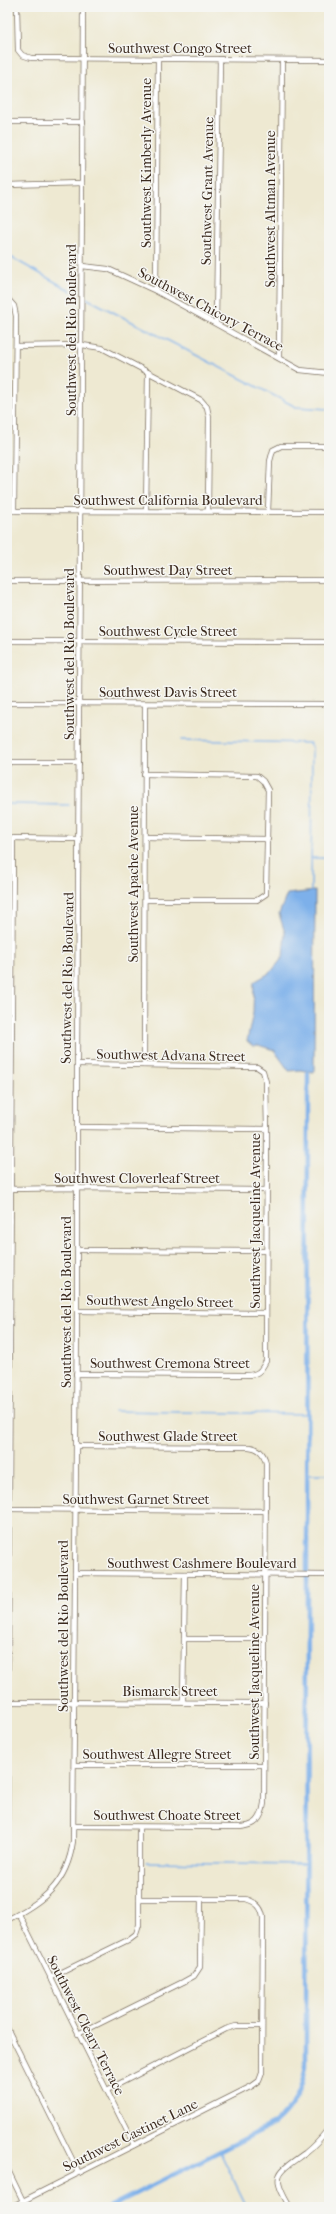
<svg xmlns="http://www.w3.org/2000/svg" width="336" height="2214" viewBox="0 0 336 2214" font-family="'IM FELL French Canon',serif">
<rect width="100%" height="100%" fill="#f6f6f2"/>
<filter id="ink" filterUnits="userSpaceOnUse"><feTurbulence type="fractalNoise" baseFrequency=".025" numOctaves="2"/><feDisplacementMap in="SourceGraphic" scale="8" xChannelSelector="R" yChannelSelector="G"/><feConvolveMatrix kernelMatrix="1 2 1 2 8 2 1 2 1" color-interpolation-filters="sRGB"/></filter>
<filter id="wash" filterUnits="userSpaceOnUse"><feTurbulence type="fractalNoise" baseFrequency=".012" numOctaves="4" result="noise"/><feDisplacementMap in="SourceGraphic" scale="16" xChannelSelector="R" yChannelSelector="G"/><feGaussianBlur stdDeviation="0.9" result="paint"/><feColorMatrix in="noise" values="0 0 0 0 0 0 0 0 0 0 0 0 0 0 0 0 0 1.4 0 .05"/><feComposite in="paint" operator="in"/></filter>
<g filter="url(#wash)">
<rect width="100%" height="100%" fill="#eee9d2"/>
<polygon fill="#7db0ea" stroke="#5c6d84" points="315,891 314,1072 300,1070 289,1071 274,1050 258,1045 253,1046 247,1041 253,1013 254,982 271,972 283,957 285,933 279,914 287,894"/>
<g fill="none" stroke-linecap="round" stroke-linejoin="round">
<g stroke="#7db0ea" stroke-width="1.5">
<polyline points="7,255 71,291"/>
<polyline points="86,298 296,407 329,409"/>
<polyline points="181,740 310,743 312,747 311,891"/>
<polyline points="7,804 69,805"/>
<polyline points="311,858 329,858"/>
<polyline points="114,1411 307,1414"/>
<polyline points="307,1474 329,1474"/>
<polyline points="146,1862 306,1864"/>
<polyline points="220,2152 247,2207"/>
</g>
<path stroke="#7db0ea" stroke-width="4.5" d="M109,2207L274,2124C293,2108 301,2091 306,2067L308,1073"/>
</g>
</g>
<g filter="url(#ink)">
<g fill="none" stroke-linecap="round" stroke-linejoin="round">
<g stroke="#7a6d5d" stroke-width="6">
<g id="minor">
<polyline points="17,7 18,50 22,55 31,58 329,60"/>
<polyline points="7,122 83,122"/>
<polyline points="7,185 82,183"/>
<polyline points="82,266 108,269 156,291 300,370 329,373"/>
<polyline points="156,291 158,59"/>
<polyline points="7,298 14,306 16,316 14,511"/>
<polyline points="216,323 220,59"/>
<polyline points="16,346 82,345 102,348 201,400 207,407 209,417 208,511"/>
<polyline points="279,358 282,60"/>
<polyline points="7,511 329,512"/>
<polyline points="146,511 148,374"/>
<polyline points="268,511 270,461 273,450 281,446 329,446"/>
<polyline points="7,581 329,580"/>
<polyline points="7,641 329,642"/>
<polyline points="7,703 329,704"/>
<polyline points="7,763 79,763"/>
<polyline points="144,774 257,776 263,781 268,790 266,894 257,900 145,900"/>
<polyline points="145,837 268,839"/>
<polyline points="7,838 79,839"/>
<polyline points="144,1065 145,704"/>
<polyline points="78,1127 267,1129"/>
<polyline points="7,1189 77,1188 266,1190"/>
<polyline points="77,1250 266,1251"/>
<polyline points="77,1311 266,1313"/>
<path d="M76,1374L246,1375C258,1375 261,1371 266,1361L267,1129L266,1082L263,1071L257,1067L77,1064"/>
<polyline points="7,1509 266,1511"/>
<polyline points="75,1573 329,1575"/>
<polyline points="184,1639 265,1639"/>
<polyline points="7,1702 265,1703"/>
<polyline points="183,1702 185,1574"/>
<polyline points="74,1765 264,1765"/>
<path d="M73,1826L238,1827C256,1827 262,1819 264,1803L266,1463C264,1453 259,1448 249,1447L76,1446"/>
<polyline points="7,1836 13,838"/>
<polyline points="19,1914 134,2145"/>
<path d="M7,1920C43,1902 67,1884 73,1841L77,1311V1064L83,7"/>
<polyline points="50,1978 128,1940 136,1934 139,1925 139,1827"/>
<polyline points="7,2028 79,2173"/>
<polyline points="78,2034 183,1982 194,1976 200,1967 201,1899"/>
<polyline points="107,2090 226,2029 236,2026 262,2026"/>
<polyline points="7,2168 23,2201"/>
<path d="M11,2207L252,2086L259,2081L262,2073L263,1918C262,1907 256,1902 246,1899H139"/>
<path d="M290,2207C270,2174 277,2173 305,2153C314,2146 322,2137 329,2128"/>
</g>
</g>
<use href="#minor" stroke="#fff" stroke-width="4.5"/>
</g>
</g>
<g text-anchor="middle" stroke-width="3" stroke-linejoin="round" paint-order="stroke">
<g font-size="14" fill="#3b2a1e" stroke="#f6f6f2">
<text x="180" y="53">Southwest Congo Street</text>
<text transform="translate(146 163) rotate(-90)" y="5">Southwest Kimberly Avenue</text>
<text transform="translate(207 191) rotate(-89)" y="5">Southwest Grant Avenue</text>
<text transform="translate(270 209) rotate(-90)" y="5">Southwest Altman Avenue</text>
<text transform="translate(211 309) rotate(28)" y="5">Southwest Chicory Terrace</text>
<text transform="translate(71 330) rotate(-90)" y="5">Southwest del Rio Boulevard</text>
<text x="168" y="505">Southwest California Boulevard</text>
<text x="168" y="575">Southwest Day Street</text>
<text x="168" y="636">Southwest Cycle Street</text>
<text transform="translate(69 654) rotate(-90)" y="5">Southwest del Rio Boulevard</text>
<text x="168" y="697">Southwest Davis Street</text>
<text transform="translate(133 884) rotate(-90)" y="5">Southwest Apache Avenue</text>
<text transform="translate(67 978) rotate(-89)" y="5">Southwest del Rio Boulevard</text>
<text transform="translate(171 1055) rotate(1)" y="5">Southwest Advana Street</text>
<text x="137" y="1183">Southwest Cloverleaf Street</text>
<text transform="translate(255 1221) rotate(-90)" y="5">Southwest Jacqueline Avenue</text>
<text transform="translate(160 1301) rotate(1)" y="5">Southwest Angelo Street</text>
<text transform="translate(66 1302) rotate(-90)" y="5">Southwest del Rio Boulevard</text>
<text x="170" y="1368">Southwest Cremona Street</text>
<text x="168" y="1441">Southwest Glade Street</text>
<text x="136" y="1504">Southwest Garnet Street</text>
<text x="202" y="1568">Southwest Cashmere Boulevard</text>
<text transform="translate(63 1626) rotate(-90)" y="5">Southwest del Rio Boulevard</text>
<text transform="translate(254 1672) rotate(-90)" y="5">Southwest Jacqueline Avenue</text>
<text x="170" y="1696">Bismarck Street</text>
<text x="157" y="1759">Southwest Allegre Street</text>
<text x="167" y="1820">Southwest Choate Street</text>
<text transform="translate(86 2025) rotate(63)" y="5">Southwest Cleary Terrace</text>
<text transform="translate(130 2135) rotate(-26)" y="5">Southwest Castinet Lane</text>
</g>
</g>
<rect width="336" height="2214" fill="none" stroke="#f6f6f2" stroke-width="24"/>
</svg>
